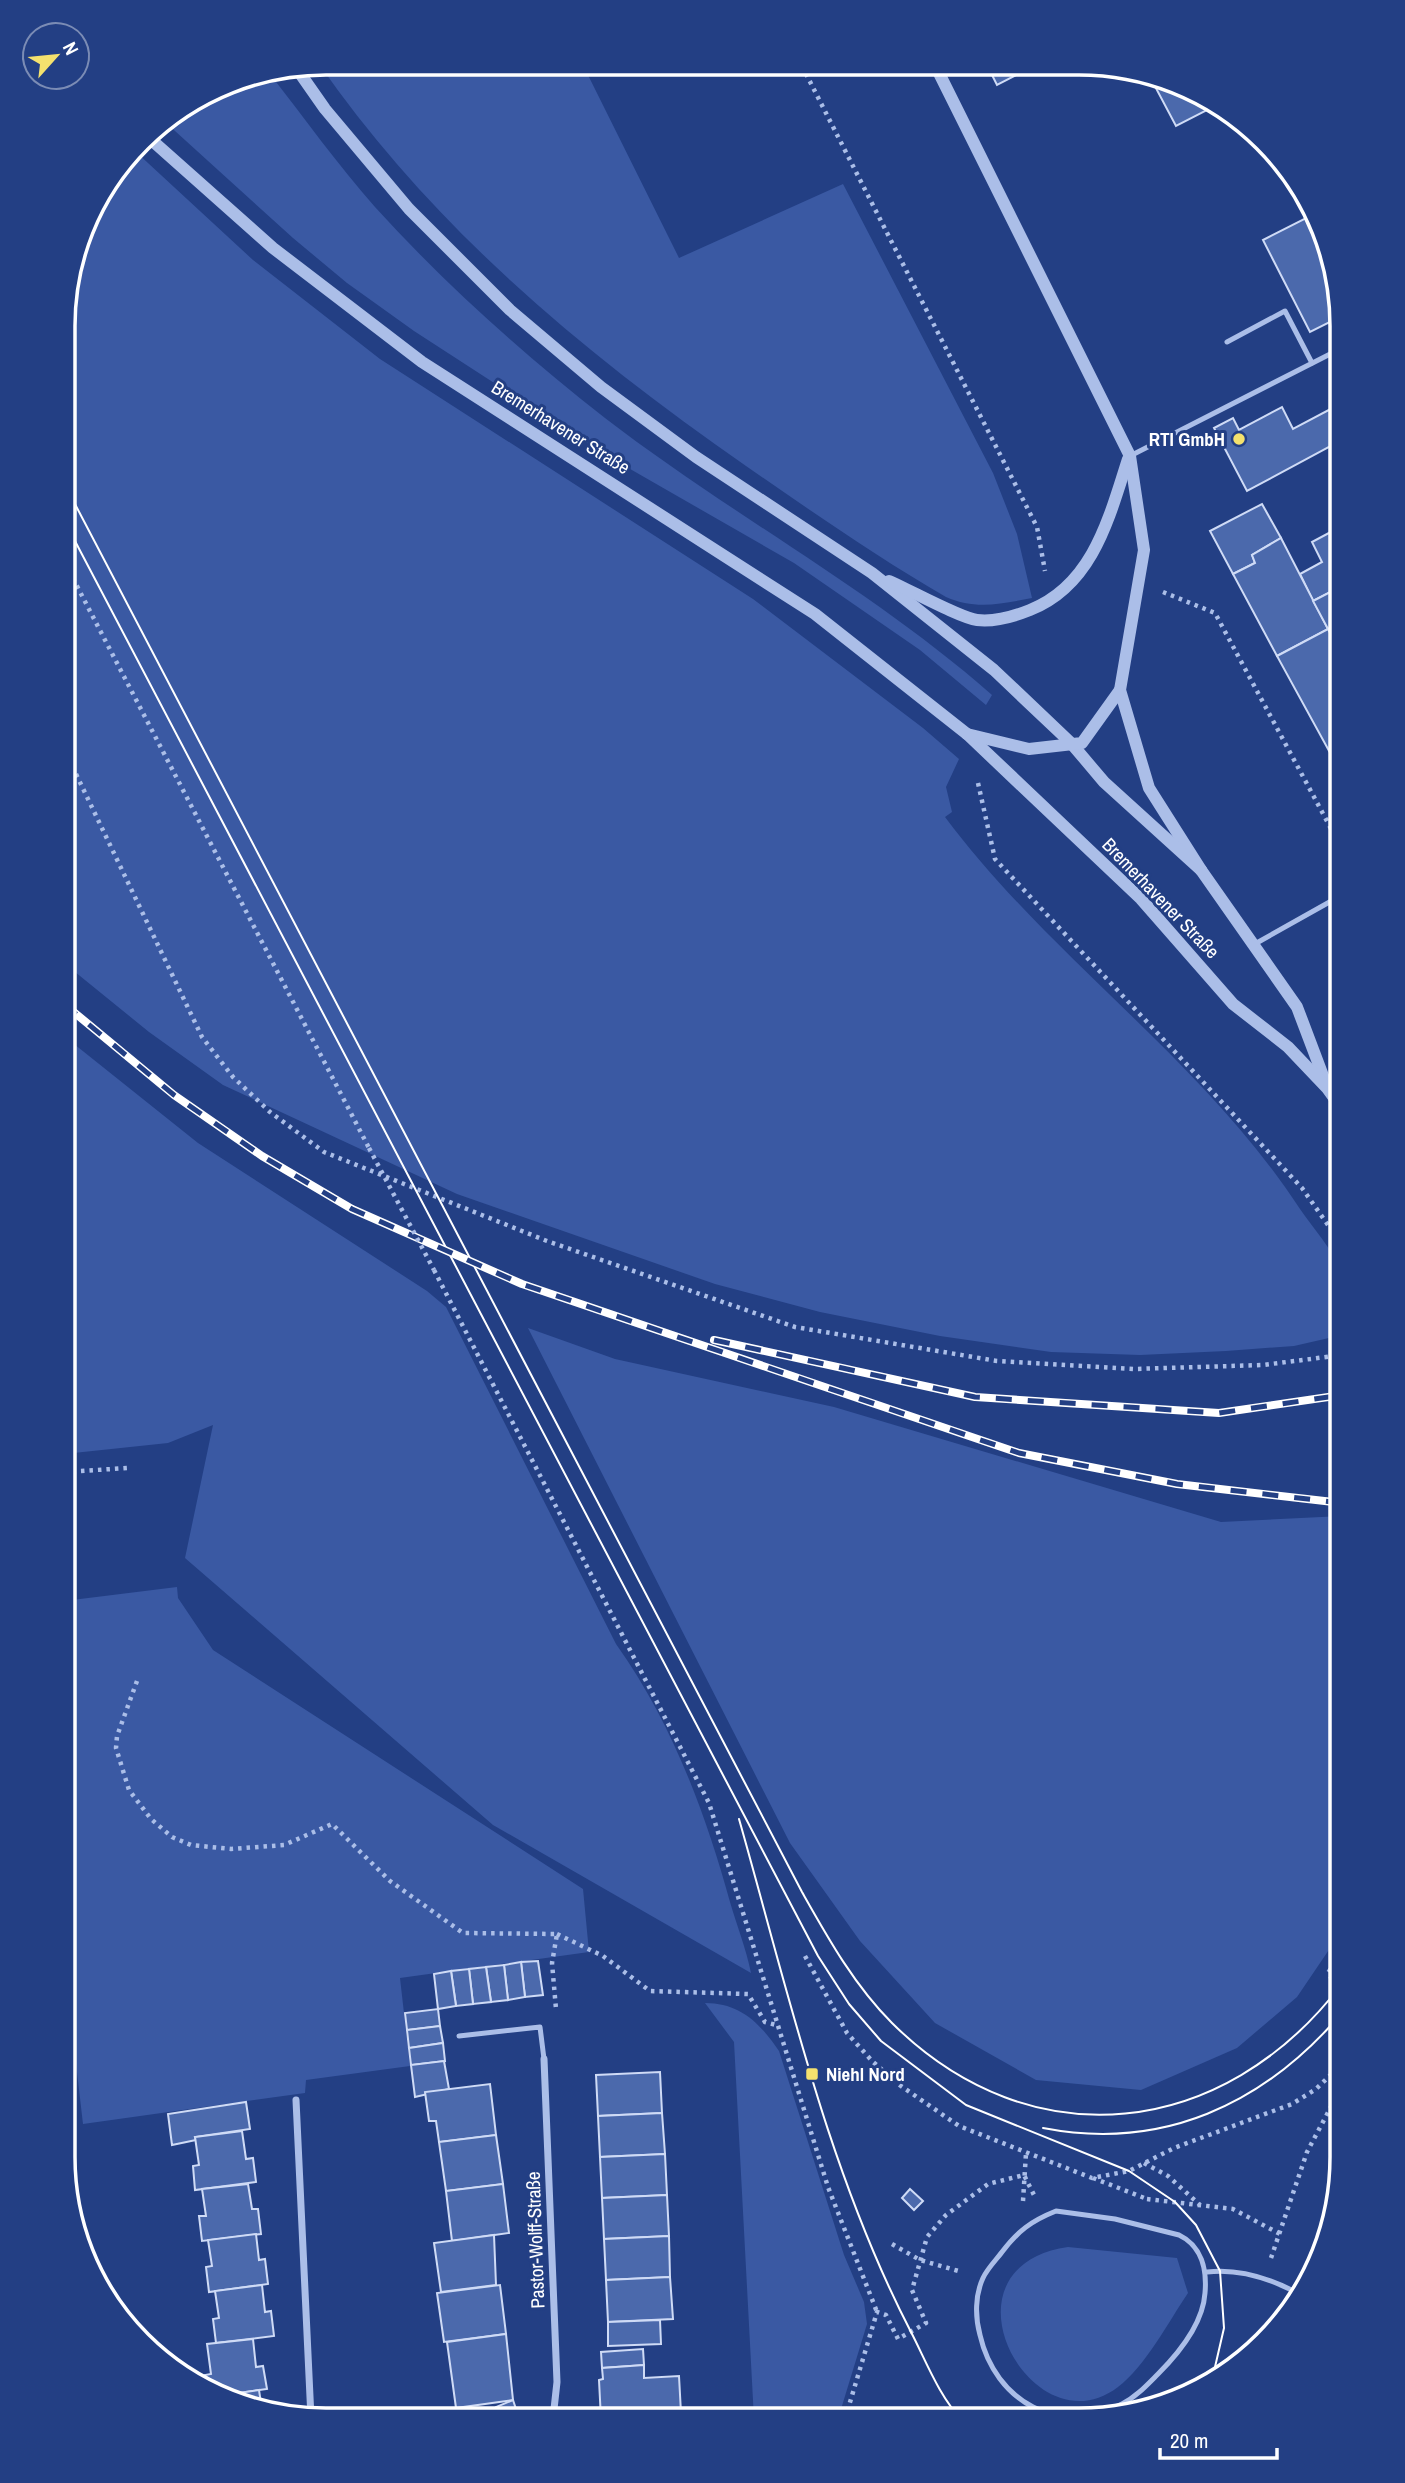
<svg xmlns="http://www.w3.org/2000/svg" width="1405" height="2483" viewBox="0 0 1405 2483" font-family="'Archivo Narrow',sans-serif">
<rect width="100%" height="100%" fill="#233f84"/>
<g fill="#3a59a3">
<path d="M326,63L583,65L679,258L843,184L993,473L1017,534L1032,598C1001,604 975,610 946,597C877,557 811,511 746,466C584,353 433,228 319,64Z"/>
<path d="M270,74C305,119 338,165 375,207C445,284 523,354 605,418C731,515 873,590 992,695L986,705L920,650L794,563L604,454L414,331L347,283L293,238L164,121L226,83Z"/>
<path d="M135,151L253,260L380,359L753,599L923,728L959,759L946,787L952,812L945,817C1051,959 1203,1060 1300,1209C1313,1228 1333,1250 1341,1271C1346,1285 1342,1319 1342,1335L1294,1346L1226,1351L1140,1355L1051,1352L940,1336L820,1312L715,1284L457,1194L223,1085L149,1032L64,963L65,292L90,209Z"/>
<path d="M64,1036L198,1143L427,1291L446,1307L616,1644C671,1721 705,1811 730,1902C737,1926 746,1948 751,1973L493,1825L185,1558L213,1425L168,1443L64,1454Z"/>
<polygon points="528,1328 615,1359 834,1407 1221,1522 1342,1516 1341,1932 1297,1997 1237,2048 1141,2090 1036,2080 935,2023 860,1941 790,1843"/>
<polygon points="177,1587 178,1598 213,1650 583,1889 589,1952 400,1978 410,2066 306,2080 305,2093 83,2124 63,1951 64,1601"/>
<path d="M705,2003C740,2003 760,2023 779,2051L844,2255L864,2302L867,2324L838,2419H754L734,2042Z"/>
<path d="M1068,2247L1177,2258L1188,2293C1169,2321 1145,2367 1118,2387C1032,2453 931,2267 1068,2247Z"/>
</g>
<g fill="#4b69ac" stroke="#cfdbf6" stroke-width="2">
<polygon points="988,67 1024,67 1026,70 997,85"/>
<polygon points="1149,75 1195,90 1217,105 1176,126"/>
<polygon points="1314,214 1328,241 1340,317 1310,332 1263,240"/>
<polygon points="1342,403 1342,440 1247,491 1214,428 1233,418 1239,430 1282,407 1293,429"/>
<polygon points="1262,504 1281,538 1252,555 1255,563 1233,574 1210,531"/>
<polygon points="1342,526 1342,595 1338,588 1313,601 1300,574 1322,562 1312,542"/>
<polygon points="1281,538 1328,629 1277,656 1233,574 1255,563 1252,555"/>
<polygon points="1338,588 1342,595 1342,623 1328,629 1313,601"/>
<polygon points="1328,629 1342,655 1342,756 1334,760 1277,656"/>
<polygon points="538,1961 543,1995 525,1997 521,1962"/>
<polygon points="521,1962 525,1997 508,2000 504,1965"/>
<polygon points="504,1965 508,2000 491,2002 486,1967"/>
<polygon points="486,1967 491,2002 473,2004 469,1969"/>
<polygon points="469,1969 473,2004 456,2006 451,1971"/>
<polygon points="451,1971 456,2006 438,2009 434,1974"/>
<polygon points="438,2009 440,2026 407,2030 405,2013"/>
<polygon points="440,2026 443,2043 409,2048 407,2030"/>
<polygon points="443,2043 445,2061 411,2065 409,2048"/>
<polygon points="444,2061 449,2089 415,2097 411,2065"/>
<polygon points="660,2072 662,2113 598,2116 596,2075"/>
<polygon points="490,2084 496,2135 439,2142 436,2121 429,2121 425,2092"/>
<polygon points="246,2102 250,2129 195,2137 196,2140 172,2145 168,2114"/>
<polygon points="662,2113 665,2154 600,2157 598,2116"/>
<polygon points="242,2131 246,2159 253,2158 256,2182 195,2190 193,2166 199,2165 195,2137"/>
<polygon points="496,2135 503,2184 446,2191 439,2142"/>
<polygon points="665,2154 667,2195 602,2198 600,2157"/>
<polygon points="248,2184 252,2209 258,2209 261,2234 202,2241 199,2216 206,2216 202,2189"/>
<polygon points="503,2184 509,2233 452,2241 446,2191"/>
<polygon points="910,2189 923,2201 914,2210 902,2198"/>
<polygon points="667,2195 669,2236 604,2239 602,2198"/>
<polygon points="256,2234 259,2260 265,2259 268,2284 209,2292 206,2267 212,2266 208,2240"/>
<polygon points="494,2235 496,2285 441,2292 434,2243"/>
<polygon points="669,2236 670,2277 606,2280 604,2239"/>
<polygon points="670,2277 673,2319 608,2322 606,2280"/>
<polygon points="262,2285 265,2312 271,2311 274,2336 216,2343 213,2319 219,2318 215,2291"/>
<polygon points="500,2285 506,2334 444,2342 437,2293"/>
<polygon points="660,2320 661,2344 608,2346 608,2322"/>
<polygon points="506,2334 513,2400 456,2408 447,2342"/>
<polygon points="253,2339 256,2367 263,2366 267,2389 218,2396 207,2390 205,2375 211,2374 207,2344"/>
<polygon points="643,2349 644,2365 602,2368 601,2352"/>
<polygon points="644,2365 644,2378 679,2376 681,2413 660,2414 660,2419 601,2419 599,2380 603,2379 602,2368"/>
<polygon points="259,2390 262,2410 218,2396"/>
<polygon points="513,2400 519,2418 499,2418 496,2407"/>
</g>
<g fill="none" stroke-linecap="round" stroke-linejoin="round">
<g stroke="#abbee8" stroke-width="4.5" stroke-dasharray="3.5 5" stroke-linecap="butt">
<polyline points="802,66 1037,527 1045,571"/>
<polyline points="65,563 369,1148"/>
<polyline points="1163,592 1215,613 1342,849"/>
<polyline points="65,751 202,1037 233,1077 270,1112 324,1152 547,1241 795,1327 997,1361 1134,1369 1263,1365 1342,1355"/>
<polyline points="978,783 995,859 1302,1188 1342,1245"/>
<polyline points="434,1270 709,1803 828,2187 877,2312"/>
<polyline points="64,1472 128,1468"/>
<polyline points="137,1681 117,1736 116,1748 129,1790 151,1819 172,1837 191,1845 231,1849 284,1845 332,1824 390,1881 463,1933 557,1934 552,1963 556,2009"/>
<polyline points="557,1934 603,1956 650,1991 748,1994 765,2022 776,2025"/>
<polyline points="805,1956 847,2033 873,2062 901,2086 959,2126 1092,2178 1129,2171 1174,2148 1292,2104 1316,2089 1341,2065"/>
<polyline points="1335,1962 1328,1973 1341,1993"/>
<polyline points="1144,2163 1168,2176 1200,2205"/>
<polyline points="1093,2178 1147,2199"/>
<polyline points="1147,2199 1233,2209 1280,2234"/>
<polyline points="1023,2201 1026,2153"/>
<polyline points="892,2244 920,2260 962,2272"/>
<polyline points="1271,2258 1307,2152 1341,2088"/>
<polyline points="845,2419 877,2312 886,2315 898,2339 926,2323 912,2290 927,2237 946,2215 988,2184 1024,2175 1035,2197"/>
</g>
<g stroke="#abbee8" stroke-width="5">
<polyline points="1227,342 1285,311 1312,363"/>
<polyline points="1130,456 1342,348"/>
<polyline points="1253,945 1342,895"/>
<polyline points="459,2036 540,2027 544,2059"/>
<path d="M1056,2211L1115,2219L1179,2235C1202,2246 1207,2270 1205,2293C1203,2323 1179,2353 1158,2374C1147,2385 1136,2397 1122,2404C1059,2438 995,2401 980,2335C975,2317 975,2295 983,2278C987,2269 996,2260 1002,2252C1018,2231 1031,2221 1056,2211Z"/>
<path d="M1207,2272C1240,2268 1272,2279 1301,2295"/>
</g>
<g stroke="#abbee8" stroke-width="7">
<polyline points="544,2059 557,2382 553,2418"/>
<polyline points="296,2100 311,2418"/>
</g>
<g stroke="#abbee8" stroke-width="12">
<polyline points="936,67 1130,456 1144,550 1120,690 1149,788 1201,870 1297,1007 1325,1081"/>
<polyline points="297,69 325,109 409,209 510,310 601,387 696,457 872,573 994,670 1071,743 1104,782 1201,870"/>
<polyline points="147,136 273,248 422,362 815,614 967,734 1141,899 1233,1004 1288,1047 1327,1088 1342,1109"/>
<path d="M889,581C908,589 960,618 977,620C994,622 1015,616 1030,610C1093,585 1109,518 1128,459"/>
<polyline points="967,734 1029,749 1082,743 1120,690"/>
</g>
<g stroke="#fff" stroke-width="2">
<path d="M65,485L802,1892C828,1938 854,1985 892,2023C1032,2162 1224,2138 1341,1985"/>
<polyline points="65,522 818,1956 849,2004 881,2041 966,2105 1129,2171 1175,2202 1196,2225 1220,2271 1224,2328 1212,2380"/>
<path d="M739,1819C788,1991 828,2172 911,2332C926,2361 939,2396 962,2420"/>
<path d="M1043,2128C1162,2151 1263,2105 1341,2014"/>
</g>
<g stroke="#fff" stroke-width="8">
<g id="rail">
<polyline points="64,1004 174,1095 262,1156 352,1209 522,1284 1019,1453 1177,1484 1342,1503"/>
<polyline points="714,1340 975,1397 1219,1413 1342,1395"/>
</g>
</g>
<use href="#rail" stroke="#233f84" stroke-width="5" stroke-dasharray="16" stroke-linecap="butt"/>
<polyline stroke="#abbee8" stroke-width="4.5" stroke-dasharray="3.5 5" stroke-linecap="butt" points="369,1148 434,1270"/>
</g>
<g fill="#f4e16e" stroke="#233f84" stroke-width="2.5">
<circle cx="1239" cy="439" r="7"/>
<rect x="805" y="2067" width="14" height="14" rx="3.5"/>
</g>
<g text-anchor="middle" stroke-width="6" stroke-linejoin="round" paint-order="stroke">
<g font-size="19" fill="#fff" stroke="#233f84">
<text transform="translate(561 427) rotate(32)" y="7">Bremerhavener Straße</text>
<text transform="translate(1161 898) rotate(46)" y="7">Bremerhavener Straße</text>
<text transform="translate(535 2240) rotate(-92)" y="7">Pastor-Wolff-Straße</text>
</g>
<g font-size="19" font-weight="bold" fill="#fff" stroke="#233f84" text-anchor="end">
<text x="1225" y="446">RTI GmbH</text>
<text x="826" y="2081" text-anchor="start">Niehl Nord</text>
</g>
</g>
<path d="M0 0H1405V2483H0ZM326 75H1079A251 251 0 0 1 1330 326V2157A251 251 0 0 1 1079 2408H326A251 251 0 0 1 75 2157V326A251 251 0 0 1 326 75Z" fill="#233f84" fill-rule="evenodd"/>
<path fill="none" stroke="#fff" stroke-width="3.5" d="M326 75H1079A251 251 0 0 1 1330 326V2157A251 251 0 0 1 1079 2408H326A251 251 0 0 1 75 2157V326A251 251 0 0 1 326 75Z"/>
<g transform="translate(56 56) rotate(63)"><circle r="33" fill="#233f84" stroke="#7b8cb5" stroke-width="2"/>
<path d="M0-5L12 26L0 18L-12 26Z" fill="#f4e16e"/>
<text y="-10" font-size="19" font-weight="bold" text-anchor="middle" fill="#ffffff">N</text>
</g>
<path d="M1160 2448v10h117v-10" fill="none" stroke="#ffffff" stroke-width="3.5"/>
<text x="1170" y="2448" font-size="21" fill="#ffffff" stroke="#233f84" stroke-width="5" paint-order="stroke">20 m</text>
</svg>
